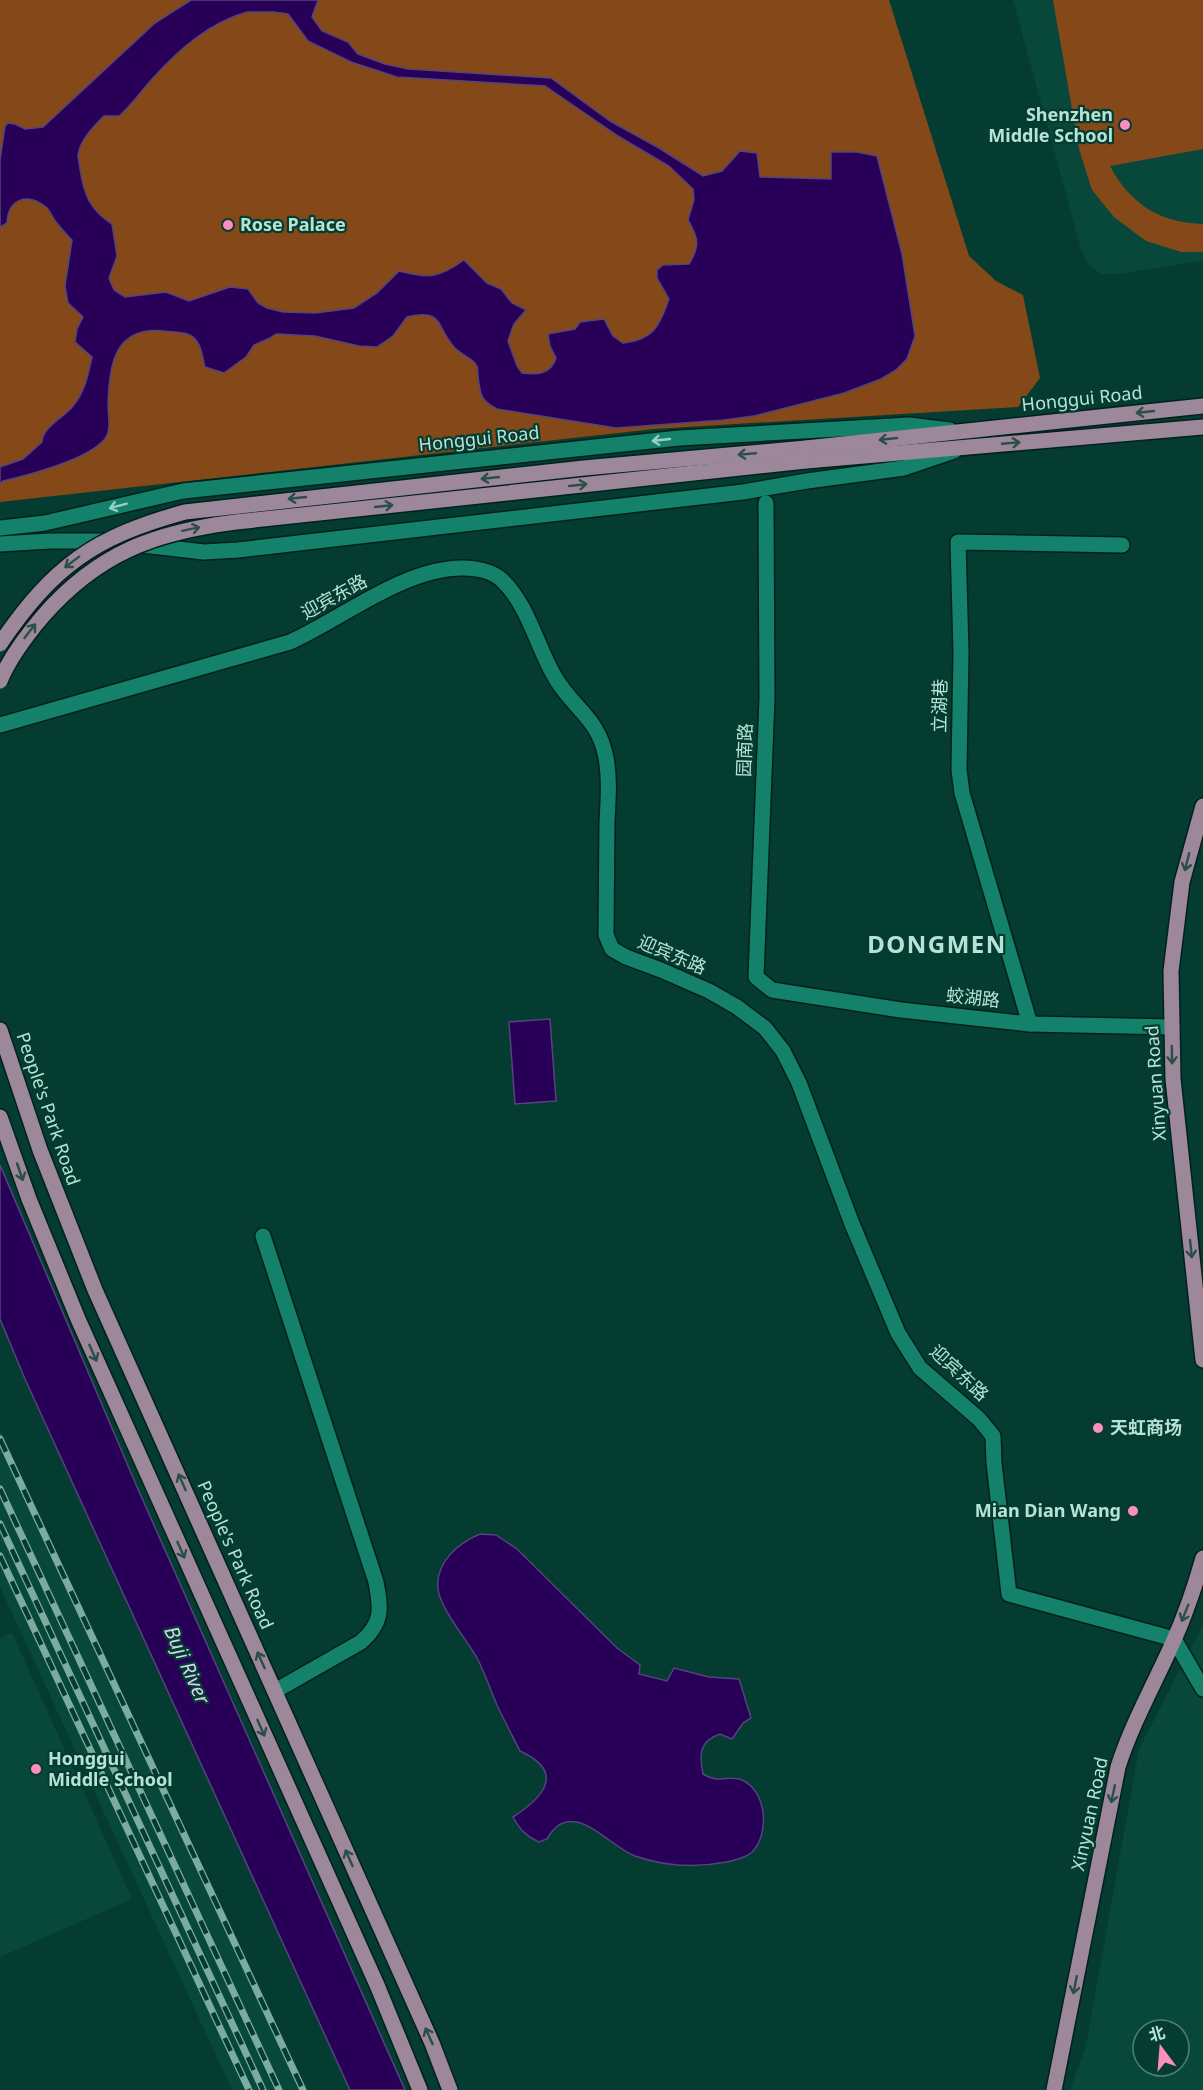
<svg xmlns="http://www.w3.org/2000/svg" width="1203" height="2090" viewBox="0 0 1203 2090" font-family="'Noto Sans','Noto Sans SC',sans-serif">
<rect width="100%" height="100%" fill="#043c31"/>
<g fill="#08483b" fill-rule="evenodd">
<polygon points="1013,0 1203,0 1203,261 1117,274 1101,274 1089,265 1081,249"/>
<polygon points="0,1428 21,1475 307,2090 232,2090 0,1587"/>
<path d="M1203,1625V2090H1070L1086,2045L1139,1749ZM1143,2030H1179V2066H1143Z"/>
<polygon points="12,1633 132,1899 0,1957 0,1638"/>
</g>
<g fill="#844819">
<polygon points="0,0 889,0 969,256 996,281 1023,295 1040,378 1018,407 654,429 0,502"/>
<path d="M1053,0H1203V149L1110,166C1130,204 1160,223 1203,224V252H1181L1146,241L1114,217L1092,190L1079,149Z"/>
</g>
<g fill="#280057" stroke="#53447d" stroke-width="1.5" fill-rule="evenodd">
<path d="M191,0H318L312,17L322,31L348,42L358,54L385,64L408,69L551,78L610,121L659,148L703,176L722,171L740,151L757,153L760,177L831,179V152H857L877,156L902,254L915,336L907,359L896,370L881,379L844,393L754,416L724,420L616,428L497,409C480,400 480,394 478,375C478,372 478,369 477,366C473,358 461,355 455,348C435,327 445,308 407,317L393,336L377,347L359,346L315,336L276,334L270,338L254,345L246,357L224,373L205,367C202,355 201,338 187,334C180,332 171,332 164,331C114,326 109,365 108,405C108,416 112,431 104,440C86,460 29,475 3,481L0,484V467L23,459L42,442C42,427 65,417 73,406C85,392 88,375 92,357L75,342L77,329L83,317L68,303L65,286L72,240C66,234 61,228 56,222C52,217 50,210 46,207C27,192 8,199 7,223L0,227V160L5,126L8,123L15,124L25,129L43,127L155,23ZM247,12H274L288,14L308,41L351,62L397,77L545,86L618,136L669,166L693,189L694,200L688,220C699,239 700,246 689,264L663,265L657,270V278L669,299C660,325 654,340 623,343L613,336L604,319L580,322L575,329L548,334L550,346L556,358C551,374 538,375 522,373L517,366L508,341L514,324L526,310L512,303L501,289L487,283L464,260C439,278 429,279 399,271L377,293L354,308L315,313L283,312L267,308L258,303L248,289L230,287L189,301L166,292L125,297L114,290L109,278L117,256L112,224C90,210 84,195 80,169C80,165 78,159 78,155C80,140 94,126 104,116H119C132,105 141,91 153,78C179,49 209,23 247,12Z"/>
<polygon points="550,1019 556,1101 515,1104 509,1022"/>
<polygon points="0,1165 137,1487 405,2090 350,2090 25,1379 0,1319"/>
<path d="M480,1534L496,1535L517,1549L617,1648L640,1665L639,1674L667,1681L674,1668L709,1677L739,1679L751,1718L743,1723L732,1739L720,1734C699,1741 699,1755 703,1774C720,1785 728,1774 742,1780C767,1791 770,1834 752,1852C745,1859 734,1860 726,1862C696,1868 664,1866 635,1856C608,1846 571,1795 547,1839L539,1842C526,1836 520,1830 513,1817C544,1797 566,1772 520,1751C512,1735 504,1720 497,1705C490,1689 485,1673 477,1658C467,1640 440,1608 438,1589C435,1563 458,1543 480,1534Z"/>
</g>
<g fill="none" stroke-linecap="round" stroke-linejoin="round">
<g stroke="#02211a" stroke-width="18">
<g id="minor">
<polyline points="766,503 767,698 756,977 772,990 901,1010 1030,1024 1172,1027"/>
<polyline points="0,528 45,523 183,491 679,438 909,425 950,430"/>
<polyline points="0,544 50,541 107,541 204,552 238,550 743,492 807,481 904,468 954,451"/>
<path d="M0,725L290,642C343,618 405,567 464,568C476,568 492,571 502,580C529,606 537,648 556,679C575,710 599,719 606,758C610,779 608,801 607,822C607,859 606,897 606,935L612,949L626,957L661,970L709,991L737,1007L765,1028L783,1051L799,1083L852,1224L898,1333L920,1368L979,1419L993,1436L994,1463L1009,1594L1174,1639L1203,1689"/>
<polyline points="1030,1024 962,793 959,770 961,652 958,542 1122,545"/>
<path d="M263,1236L376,1582C381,1609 383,1623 361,1642L275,1691"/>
</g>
</g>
<g stroke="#02211a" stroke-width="18">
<g id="major">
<polyline points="806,448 1203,406"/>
<polyline points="806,461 1203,427"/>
<polyline points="1203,806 1182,882 1171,971 1173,1079 1203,1360"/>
<polyline points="0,1030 40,1150 95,1290 432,2043 450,2090"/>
<polyline points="0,1117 29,1199 78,1319 377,1985 420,2090"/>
<path d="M1054,2090L1118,1767C1132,1723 1155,1683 1174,1640C1186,1613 1195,1586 1203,1558"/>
</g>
</g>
<use href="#minor" stroke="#14816b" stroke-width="15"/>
<use href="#major" stroke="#9d879a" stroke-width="15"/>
<g stroke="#7cac9f" stroke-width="7">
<g id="rail">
<polyline points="0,1439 303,2090"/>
<polyline points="0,1489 279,2090"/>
<polyline points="0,1524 263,2090"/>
<polyline points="0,1556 249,2090"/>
</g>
</g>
<use href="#rail" stroke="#043c31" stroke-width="4.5" stroke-dasharray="14" stroke-linecap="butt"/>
<g stroke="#02211a" stroke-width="18" stroke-linecap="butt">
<g id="major-bridge">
<path d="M0,644C53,566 94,537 185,512L584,468L806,448"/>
<path d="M0,681C10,657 26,636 43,616C98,553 155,532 236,522L806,461"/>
</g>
</g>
<use href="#major-bridge" stroke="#9d879a" stroke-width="15"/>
</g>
<defs><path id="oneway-shaft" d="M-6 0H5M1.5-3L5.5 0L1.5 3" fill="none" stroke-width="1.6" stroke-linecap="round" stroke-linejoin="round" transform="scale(1.5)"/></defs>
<g stroke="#2a4f4b">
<use href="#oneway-shaft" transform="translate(1145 412) rotate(174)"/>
<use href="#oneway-shaft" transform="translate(888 439) rotate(174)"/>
<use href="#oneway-shaft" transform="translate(1011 443) rotate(-5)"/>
<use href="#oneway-shaft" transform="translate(747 454) rotate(175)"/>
<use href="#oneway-shaft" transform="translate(490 478) rotate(174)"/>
<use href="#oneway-shaft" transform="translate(578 485) rotate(-6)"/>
<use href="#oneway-shaft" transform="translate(297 498) rotate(174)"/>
<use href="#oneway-shaft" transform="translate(384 506) rotate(-6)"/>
<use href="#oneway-shaft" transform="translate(191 529) rotate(-12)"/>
<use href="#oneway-shaft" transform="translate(72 562) rotate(143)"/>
<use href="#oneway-shaft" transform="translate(30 631) rotate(-52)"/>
<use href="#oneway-shaft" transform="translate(1187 862) rotate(104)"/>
<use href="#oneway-shaft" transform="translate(1172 1055) rotate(89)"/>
<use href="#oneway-shaft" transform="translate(20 1172) rotate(71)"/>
<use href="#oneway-shaft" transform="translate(1191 1249) rotate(84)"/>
<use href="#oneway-shaft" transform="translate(93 1353) rotate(66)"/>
<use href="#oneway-shaft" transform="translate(182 1482) rotate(-114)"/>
<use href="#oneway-shaft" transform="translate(181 1550) rotate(66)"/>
<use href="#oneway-shaft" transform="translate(1185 1613) rotate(112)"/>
<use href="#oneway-shaft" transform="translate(261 1660) rotate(-114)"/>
<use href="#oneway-shaft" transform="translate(261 1728) rotate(66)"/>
<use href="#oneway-shaft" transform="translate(1113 1794) rotate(102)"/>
<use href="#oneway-shaft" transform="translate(349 1858) rotate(-114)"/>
<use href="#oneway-shaft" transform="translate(1075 1985) rotate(101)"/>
<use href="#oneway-shaft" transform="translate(429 2036) rotate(-114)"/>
</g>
<g stroke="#96cfc0">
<use href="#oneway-shaft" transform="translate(661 440) rotate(174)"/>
<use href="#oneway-shaft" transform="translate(118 506) rotate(165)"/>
</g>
<g fill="#fe8ebc" stroke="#043c31" stroke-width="2">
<circle cx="1125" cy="125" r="6"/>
<circle cx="228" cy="225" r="6"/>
<circle cx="1098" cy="1428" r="6"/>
<circle cx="1133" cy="1511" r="6"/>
<circle cx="36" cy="1769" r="6"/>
</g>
<g text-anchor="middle" stroke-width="4.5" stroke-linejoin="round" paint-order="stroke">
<g font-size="18" font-weight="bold" fill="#b7e3d5" stroke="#043c31" text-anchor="start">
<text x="1113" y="121" text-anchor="end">Shenzhen<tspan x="1113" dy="21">Middle School</tspan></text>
<text x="240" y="231">Rose Palace</text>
<text x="1110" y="1434">天虹商场</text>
<text x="1121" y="1517" text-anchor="end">Mian Dian Wang</text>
<text x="48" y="1765">Honggui<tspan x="48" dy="21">Middle School</tspan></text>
</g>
<g font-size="18" fill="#b7e3d5" stroke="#043c31">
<text transform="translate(1082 399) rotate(-6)" y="6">Honggui Road</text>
<text transform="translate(479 439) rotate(-6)" y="6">Honggui Road</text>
<text transform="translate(334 597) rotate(-29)" y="6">迎宾东路</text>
<text transform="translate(940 706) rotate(-89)" y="6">立湖巷</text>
<text transform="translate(745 750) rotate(-88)" y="6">园南路</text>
<text transform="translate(672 955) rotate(23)" y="6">迎宾东路</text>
<text transform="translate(973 998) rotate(6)" y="6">蛟湖路</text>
<text transform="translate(1156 1083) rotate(-94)" y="6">Xinyuan Road</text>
<text transform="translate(48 1109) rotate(71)" y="6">People's Park Road</text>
<text transform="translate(959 1373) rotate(43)" y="6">迎宾东路</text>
<text transform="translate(235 1555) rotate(66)" y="6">People's Park Road</text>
<text transform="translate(1090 1814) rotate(-78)" y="6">Xinyuan Road</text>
</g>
<g font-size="20" font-style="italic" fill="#d8d3ef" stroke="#043c31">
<text transform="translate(187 1665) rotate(66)" y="7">Buji River</text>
</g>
<g font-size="24" font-weight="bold" letter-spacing="1.5" fill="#b7e3d5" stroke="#043c31">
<text x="937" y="953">DONGMEN</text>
</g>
</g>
<g transform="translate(1161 2048) rotate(344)"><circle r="28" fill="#043c31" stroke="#4c7f73" stroke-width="1.5"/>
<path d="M0-4.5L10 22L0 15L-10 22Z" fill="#fe8ebc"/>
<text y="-9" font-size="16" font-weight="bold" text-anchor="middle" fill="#b7e3d5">北</text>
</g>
</svg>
